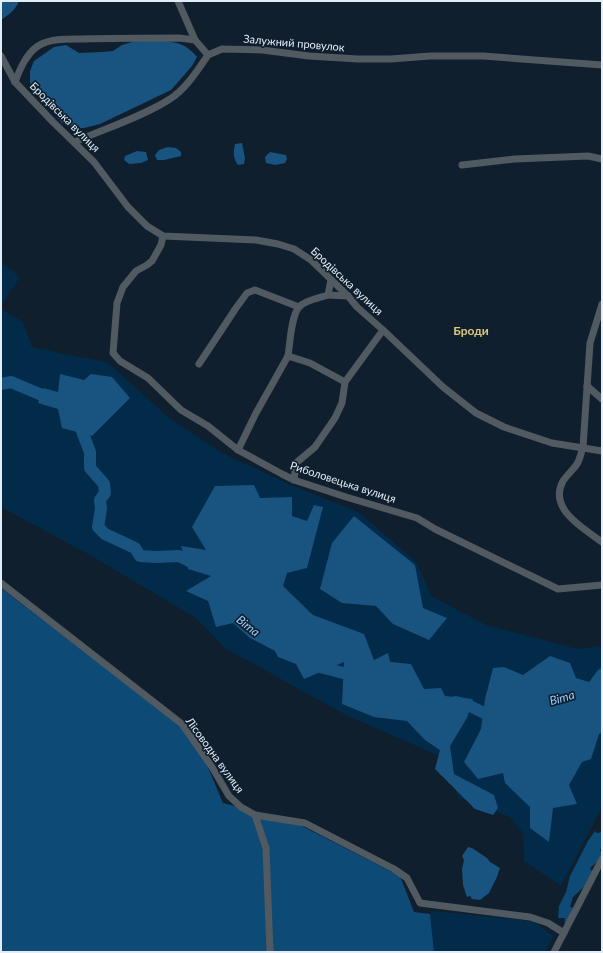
<svg xmlns="http://www.w3.org/2000/svg" width="603" height="953" viewBox="0 0 603 953" font-family="Lato,sans-serif">
<rect width="100%" height="100%" fill="#0f1f2e"/>
<g fill="#022b49">
<polygon points="1,262 20,277 1,306"/>
<polygon points="1,309 23,322 32,347 74,356 107,362 168,417 224,454 291,485 360,513 417,563 431,596 486,625 578,649 602,646 602,807 561,886 524,861 523,833 510,817 458,797 446,759 344,714 225,648 196,618 90,555 1,507"/>
<polygon points="432,911 533,921 553,936 545,952 434,952 430,914"/>
</g>
<g fill="#0e4a76">
<polygon points="1,588 195,737 223,803 294,822 400,876 414,912 430,914 434,952 1,952"/>
<polygon points="595,831 597,833 602,832 602,847 600,850 602,854 597,862 590,868 593,873 585,886 573,897 570,907 574,908 569,918 564,923 565,918 558,918 559,906 566,892 570,876 588,841"/>
</g>
<g fill="#19537f">
<path d="M3,1H19C15,11 9,14 1,20V2Z"/>
<path d="M154,40C173,43 183,40 197,57L192,66L171,90L100,124L84,128H75L62,123L30,83V71L34,61L54,47L66,45L79,53L102,52L113,51L122,45L132,42Z"/>
<path d="M242,143L245,158L244,164L238,165C233,159 233,152 235,144Z"/>
<polygon points="168,147 176,148 181,152 181,156 164,160 157,160 155,155 159,150"/>
<polygon points="137,151 146,152 148,160 141,163 129,164 124,160 125,156"/>
<polygon points="270,152 286,155 287,159 285,163 275,165 266,163 265,157"/>
<polygon points="60,374 84,380 91,374 112,377 130,398 92,436 62,428 58,409 38,403 43,388 58,392"/>
<polygon points="254,485 260,498 292,497 292,516 307,521 314,505 323,507 307,568 287,573 283,586 313,615 364,634 374,660 388,653 390,662 411,664 424,689 441,688 445,696 473,699 467,718 450,746 454,774 494,795 498,808 493,815 475,809 435,769 440,750 425,740 407,721 374,717 342,704 344,662 304,679 296,664 278,657 275,651 250,638 233,623 216,627 208,601 186,591 211,576 188,569 181,546 206,550 192,527 215,486"/>
<polygon points="354,516 415,565 423,608 447,618 429,640 393,624 376,606 342,603 320,589 332,543"/>
<polygon points="550,656 570,663 576,678 589,682 598,670 602,668 602,733 599,734 591,759 582,762 569,785 577,804 553,808 549,842 530,828 530,807 505,783 503,773 478,779 464,762 481,729 485,699 493,668 504,667 523,675"/>
<polygon points="468,847 472,848 487,858 490,862 500,868 497,877 489,893 480,900 472,899 470,896 467,897 463,885 462,869 464,860 462,856"/>
</g>
<g fill="none" stroke-linecap="round" stroke-linejoin="round">
<g stroke="#19537f" stroke-width="12">
<polyline points="1,384 11,382 56,401"/>
<polyline points="75,421 80,426 90,452 90,468 104,484 105,493 100,500 101,509 98,527 105,534 135,548 140,556 157,557 179,556 193,563 199,561"/>
<polyline points="312,665 359,677"/>
<polyline points="456,702 468,705 492,717 498,716"/>
</g>
<g stroke="#515961" stroke-width="7">
<polyline points="178,1 195,40"/>
<polyline points="1,56 15,82 53,122 94,162 128,207 147,226 163,236 256,240 278,244 294,249 311,260 348,296 357,307 383,330 443,387 476,413 504,427 552,443 602,451"/>
<path d="M15,82C20,69 26,54 38,46C51,38 68,39 83,39C115,38 147,38 179,38L195,40L208,55L222,49L262,50L309,56L358,59H391L430,56H483L602,65"/>
<path d="M75,142C104,129 144,116 170,99C185,90 198,70 208,55"/>
<polyline points="462,165 515,159 588,156 602,159"/>
<polyline points="163,236 161,245 152,261 147,265 136,271 123,287 117,303 113,353 120,361 148,378 181,410 208,426 238,450 282,474 294,480 346,497 417,518 435,529 558,589 602,585"/>
<polyline points="331,280 328,295 348,296"/>
<path d="M328,295C320,298 305,300 299,307C291,316 290,344 288,356L310,363L345,382L383,330"/>
<path d="M602,304L590,343L583,447C581,453 580,459 577,464C573,470 567,475 563,481C548,509 583,528 602,542"/>
<polyline points="199,364 236,308 247,293 255,290 299,307"/>
<polyline points="587,386 602,399"/>
<polyline points="238,450 256,413 288,356"/>
<polyline points="294,480 296,463 315,447 335,418 342,403 345,382"/>
<polyline points="1,583 182,724 212,767 229,796 241,807 255,815 305,823 394,869 407,878 420,903 530,917 548,923 564,933"/>
<polyline points="255,815 266,848 270,952"/>
<polyline points="554,952 602,859"/>
</g>
</g>
<g text-anchor="middle" stroke-width="3.5" stroke-linejoin="round" paint-order="stroke">
<g font-size="11" fill="#e2edf7" stroke="#0f1f2e">
<text transform="translate(294 43) rotate(5)" y="4">Залужний провулок</text>
<text transform="translate(65 117) rotate(45)" y="4">Бродівська вулиця</text>
<text transform="translate(347 281) rotate(43)" y="4">Бродівська вулиця</text>
<text transform="translate(343 482) rotate(18)" y="4">Риболовецька вулиця</text>
<text transform="translate(215 755) rotate(54)" y="4">Лісоводна вулиця</text>
</g>
<g font-size="12" font-weight="bold" fill="#dbc87b" stroke="#0f1f2e">
<text x="471" y="335">Броди</text>
</g>
<g font-size="12" font-style="italic" fill="#98cefe" stroke="#0f1f2e">
<text transform="translate(248 626) rotate(38)" y="4">Віта</text>
<text transform="translate(562 698) rotate(-16)" y="4">Віта</text>
</g>
</g>
<rect width="603" height="953" fill="none" stroke="#e2edf7" stroke-width="4"/>
</svg>
